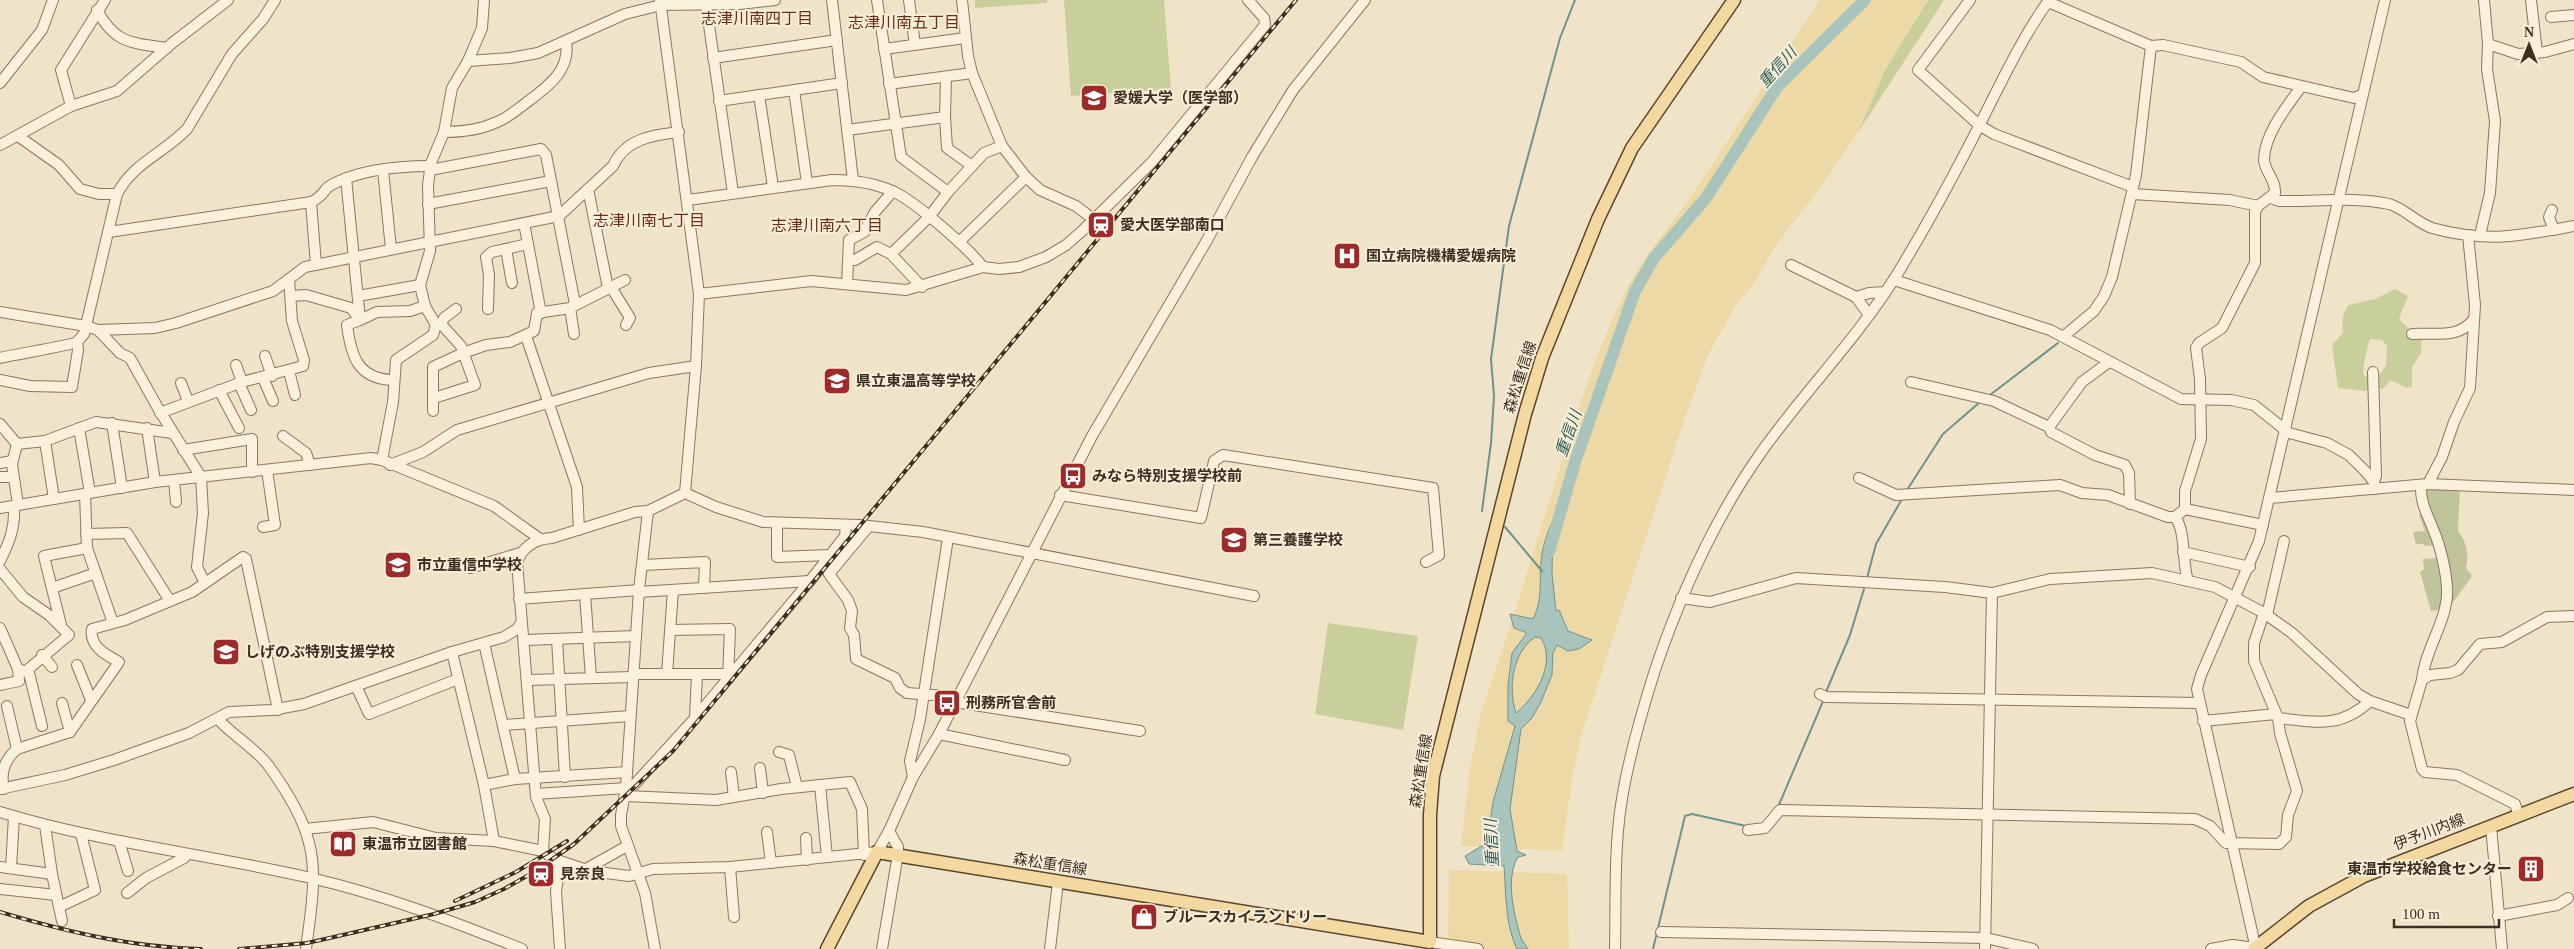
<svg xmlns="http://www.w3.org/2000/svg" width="2574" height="949" viewBox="0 0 2574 949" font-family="'Times New Roman','Noto Sans JP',serif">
<rect width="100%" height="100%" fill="#f0e4c8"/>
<g fill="#c9cf9b">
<polygon points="975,0 1047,0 1047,3 975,8"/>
<polygon points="1064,0 1164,0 1171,89 1071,96"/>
<polygon points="1928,0 1944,0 1857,134 1885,70"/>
<path d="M2395,289L2408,296L2399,319L2409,329L2422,330L2421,353L2412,367V387L2406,388L2396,382L2390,381L2383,389L2377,388V379L2386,365L2387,346L2382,340L2371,339L2369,341C2367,351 2362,368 2364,376H2369L2370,388L2365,391L2338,388L2332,345L2343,333C2342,323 2342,312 2349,305L2375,299Z"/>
<polygon points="1328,623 1418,636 1403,730 1315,714"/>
</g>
<g fill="#ecd9a5">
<polygon points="1820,0 1928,0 1885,70 1857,134 1815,195 1780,239 1753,285 1734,308 1707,357 1681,430 1582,733 1572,778 1562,851 1461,846 1470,767 1481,713 1510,627 1580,403 1601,346 1626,289 1647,255 1690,198"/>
<polygon points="1449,870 1567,874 1569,949 1448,949"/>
</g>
<path fill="#bfc49a" d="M2422,488H2460L2458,531C2467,542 2469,554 2466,568L2472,576L2446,612L2445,609L2431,611L2420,572L2424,569L2423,559L2438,558L2436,545L2424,546L2423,544H2416L2413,532L2425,531L2419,515L2427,513Z"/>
<path fill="#a9c4bc" stroke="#6f938a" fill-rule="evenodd" d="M1553,520L1552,574L1556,611L1559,610L1568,631L1592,640L1579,649L1568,651L1557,645L1553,653L1552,675L1541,702L1532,718L1521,729L1510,809L1517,851L1526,855L1518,857C1505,878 1514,913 1520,935C1521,940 1525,944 1528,949H1517C1505,925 1506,892 1504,866L1469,864L1465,856L1487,843L1493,802L1515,726L1508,721V685L1512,653L1527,633L1514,628L1510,614L1533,619C1543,600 1539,582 1541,562C1542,547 1547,534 1553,520ZM1535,637L1541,638C1557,663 1535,698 1516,713C1508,688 1512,653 1535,637Z"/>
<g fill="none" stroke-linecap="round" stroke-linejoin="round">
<g stroke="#6f938a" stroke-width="2">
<polyline points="1990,395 2058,343"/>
<polyline points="1907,490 1943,434 1980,402"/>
<polyline points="1482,511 1491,443 1494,396 1491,359 1509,226 1560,38 1575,0"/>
<polyline points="1505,527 1542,571"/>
<polyline points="1867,578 1876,544 1902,499"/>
<polyline points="1826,692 1850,635 1864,589"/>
<polyline points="1778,807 1824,699"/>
<polyline points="1653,949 1685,816 1692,814 1746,826"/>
</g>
<polyline stroke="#a9c4bc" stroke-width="12" points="1549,552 1575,462 1635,291 1654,258 1706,198 1777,87 1865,0"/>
<g stroke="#8d765c" stroke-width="12">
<g id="minor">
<polyline points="832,0 853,180"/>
<polyline points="877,0 901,157 948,192"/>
<polyline points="909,0 915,45"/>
<polyline points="962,0 968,56 972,73 1002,146 1026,177 1040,190 1076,206 1093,219"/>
<polyline points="1970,0 1918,70 1979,125 1994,134 2133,187"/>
<polyline points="2531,0 2537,53"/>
<polyline points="2048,2 2151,46 2163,45 2241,62 2263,77 2354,98 2361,95"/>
<polyline points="706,4 733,193"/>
<path d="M97,10C115,44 132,43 167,48"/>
<polyline points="2551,17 2574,15"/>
<polyline points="2488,44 2518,54 2545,52 2574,44"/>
<polyline points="884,49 965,38"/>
<polyline points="713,58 837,40"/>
<polyline points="468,61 510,58 538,53 625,14 661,5 740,4 775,0"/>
<polyline points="946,77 945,117 947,148 972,166"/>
<polyline points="0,83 42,30 53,0"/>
<polyline points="889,84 972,73"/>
<polyline points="794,90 807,183"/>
<polyline points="759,95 773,187"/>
<polyline points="719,101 842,83"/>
<polyline points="71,106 61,70 105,0"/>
<polyline points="847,130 945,117"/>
<path d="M444,132C462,132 480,130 497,122C508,118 516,110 526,103C546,88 571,71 566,42"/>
<polyline points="18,136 59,165 80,189 99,194 117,194"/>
<polyline points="0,145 71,106 117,91 171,44 228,0"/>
<polyline points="383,170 391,249"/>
<polyline points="430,170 541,149 546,155 575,304"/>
<path d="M346,178L360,320L347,325C351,355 357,379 393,380"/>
<polyline points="588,189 608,288"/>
<polyline points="2132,194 2230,200 2258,206"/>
<path d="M2271,198L2279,201C2315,202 2353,196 2389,204C2404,208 2417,223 2432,228C2486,243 2521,236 2574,226"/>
<path d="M688,200L832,180C852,180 872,182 892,191C914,200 967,247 983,267"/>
<polyline points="428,204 551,181"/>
<polyline points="2552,210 2549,217 2554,230"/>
<polyline points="524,223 541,313"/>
<polyline points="109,232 311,202"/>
<polyline points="2480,235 2490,193 2495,121 2487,69 2488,44 2484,0"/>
<polyline points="959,242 1026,177"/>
<polyline points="506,249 512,283"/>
<polyline points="891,254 929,217 948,192 984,153 1002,146"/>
<polyline points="849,260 855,260 877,247 891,254 922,287"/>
<path d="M316,265L311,202C325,196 323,189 331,185C359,170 400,166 431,166"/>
<polyline points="1791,265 1856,297 1869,293 1885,292"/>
<polyline points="1894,280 2050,330 2181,399 2231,400 2254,405 2289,433 2327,443 2349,455 2366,472 2374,482 2375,489"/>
<polyline points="847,284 849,240 864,232 875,212 893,191"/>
<polyline points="611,287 630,318 626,325"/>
<polyline points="699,294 811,281 906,290 983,267 999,269 1019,267 1046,257 1066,245 1081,232 1152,162 1265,25 1264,18 1248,0"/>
<polyline points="291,296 306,295 351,308 360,320 377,312 410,311 425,306"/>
<polyline points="358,296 420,285"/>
<polyline points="1856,297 1869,315"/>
<polyline points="570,308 574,334"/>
<polyline points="488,309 489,275 486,257 492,252 528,244"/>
<polyline points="0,312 86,326 98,330 120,353 130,358 159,410 201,477 203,513 197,567 205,583"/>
<polyline points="441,324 444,318 456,309"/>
<path d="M98,330L155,328L176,323L273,291L305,267L559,216L613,166C625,139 652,135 679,132"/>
<path d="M2412,334C2434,332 2458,340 2474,319"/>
<polyline points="526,336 577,487 579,530"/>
<polyline points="2064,336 2094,311 2104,296 2112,277 2136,175 2151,46"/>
<polyline points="265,356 272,376"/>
<path d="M0,358C11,355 73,345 77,342C79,340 82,336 84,334L117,194C134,162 163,154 187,129L232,54L263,19L275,0"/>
<polyline points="236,365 242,382"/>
<polyline points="289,371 295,395"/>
<polyline points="2373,372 2376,476 2374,482"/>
<polyline points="263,378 273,401"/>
<polyline points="0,380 30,386 72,387 78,350 77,342"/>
<polyline points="1911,382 1994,401 2049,427 2051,432 2095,455 2125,465 2129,473 2130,504"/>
<polyline points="181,383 188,401"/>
<polyline points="239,383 251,410"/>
<polyline points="219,390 239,428"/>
<polyline points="434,398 475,385 461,346 441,324 436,325"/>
<polyline points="433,411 433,367 463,353 486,345 510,342 534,331 537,313 570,308 625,280"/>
<polyline points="160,413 242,382 303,366 304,360 292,321 289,279"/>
<polyline points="112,423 122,488"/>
<polyline points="0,424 17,444 12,464 18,505"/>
<polyline points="2049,427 2082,382 2109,362"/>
<polyline points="79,428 90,493"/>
<polyline points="147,428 155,482"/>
<polyline points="283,436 306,453 310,465"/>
<polyline points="45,441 54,499"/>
<polyline points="17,444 45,441 96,422 172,433"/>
<polyline points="183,450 252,439 252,472"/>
<polyline points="382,460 393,402 396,360 433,335 436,325 425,306 420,285 430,251 428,185 431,163 444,132 452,88 468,61 482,28 484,0"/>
<polyline points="0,463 12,461"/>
<polyline points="390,465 423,452 457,430 649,373 696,366"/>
<polyline points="0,477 13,477"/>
<polyline points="1859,478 1896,495 2060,485 2082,493 2108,495 2168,517 2175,517 2185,509 2263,525"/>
<polyline points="174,480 176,502"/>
<polyline points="2428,484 2442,457 2454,422 2470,388 2475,305 2468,235"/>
<path d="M2421,485C2420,503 2427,513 2433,529C2440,545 2446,570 2447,588C2449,619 2425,648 2422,680"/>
<polyline points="685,493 716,507 763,522 860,525 923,532 1254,596"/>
<polyline points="85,494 87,548 113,623"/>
<polyline points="1060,495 1201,518 1214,461 1223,455 1433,488 1439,555 1426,562"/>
<polyline points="2270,498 2428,484 2574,490"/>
<polyline points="0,508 155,482 371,458 382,460 494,506 540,539"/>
<path d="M2185,509V491L2201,439L2200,379L2196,348L2199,343L2222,328L2255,263V212L2258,206L2275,193C2276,180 2265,172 2264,160C2264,135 2287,106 2301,87"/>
<polyline points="648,511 639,590 626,788 621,815 621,826 645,893 655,949"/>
<path d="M2175,517C2186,530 2182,564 2188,581"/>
<polyline points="777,524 777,557 830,555"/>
<polyline points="869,526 829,574 848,600 852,611 850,628 854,635 856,659 895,678 900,688 907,693 958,697"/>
<polyline points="263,527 275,525 267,470"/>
<polyline points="86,534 127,533 170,601"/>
<polyline points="2183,552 2250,567"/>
<path d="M0,561C10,541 15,528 14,506"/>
<polyline points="643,565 705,562 704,588"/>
<polyline points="470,568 520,553"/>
<polyline points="0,569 23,597 49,615 69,635 26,671"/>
<polyline points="52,588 96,573"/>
<polyline points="639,592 810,581"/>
<polyline points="585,594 591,678"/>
<polyline points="1681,598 1710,602 1796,578 1945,587 1992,593 2050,579 2152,573 2215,587 2264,613 2292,633 2358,694 2370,701 2411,715"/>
<polyline points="519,599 639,590"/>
<polyline points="2267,615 2284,541"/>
<polyline points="61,625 44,556 87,548"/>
<polyline points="0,628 18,669 29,673 42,726"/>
<polyline points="670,630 730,629 728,679"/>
<polyline points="557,639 565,777"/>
<polyline points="525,640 636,636"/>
<polyline points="484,643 515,779"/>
<polyline points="452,652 484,785 494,841"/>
<polyline points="42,655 52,667"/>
<polyline points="77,665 91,700"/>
<polyline points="633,674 728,674"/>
<polyline points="667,674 673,590"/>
<polyline points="528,680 632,677"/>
<polyline points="0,685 19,681 18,669"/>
<polyline points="356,686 369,714 458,679"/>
<polyline points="1820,694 1826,697 2199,703"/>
<polyline points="955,702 1140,731"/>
<polyline points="62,703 70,732"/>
<polyline points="7,706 17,749"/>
<polyline points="695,718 697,674"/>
<path d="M2278,718C2315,722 2340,729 2370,701"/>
<path d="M218,719C233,736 254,747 268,765C284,787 303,817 309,843C318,876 310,916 306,949"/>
<polyline points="2203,721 2276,714"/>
<polyline points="503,725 630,716"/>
<polyline points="939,734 1065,760"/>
<polyline points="779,752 789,755 797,787"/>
<polyline points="760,768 763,793"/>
<polyline points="731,772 734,797"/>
<polyline points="913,777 910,761 920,719 948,538"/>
<polyline points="484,785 515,779 627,772"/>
<polyline points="820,785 827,857"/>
<polyline points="0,789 65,775 114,760 189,733 229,712 272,710 304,704 452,652 504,637 517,629 521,623"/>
<path d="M4,789C0,773 4,760 17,749L70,732L119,662C106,655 89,646 92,629L125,620L192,592L243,557L246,559L278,710"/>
<polyline points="536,794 626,788 634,785 695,718 810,581 845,536 846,525"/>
<polyline points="626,796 716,800 781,789 850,782 862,809 864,855"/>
<path d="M0,812C101,843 207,854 311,878C384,895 452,921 522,949"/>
<polyline points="2519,816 2515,804 2457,775 2425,772 2422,769 2410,721 2422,680 2430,675 2450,673 2458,670 2480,644 2502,642 2547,617 2574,616"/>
<polyline points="45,825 52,874 62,921"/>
<polyline points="2491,826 2502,949"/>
<polyline points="305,829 373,822 436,838 494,841 543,851 554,859 590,871 629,876 653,869 730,867 877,852 889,831 913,777 939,734 1092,436 1206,242 1252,157 1293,90 1365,0"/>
<polyline points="1748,830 1765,828 1780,810 2195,819 2210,826 2226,843 2279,844 2286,837 2288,815 2297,791 2280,733 2278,718 2254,661 2254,643 2264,613"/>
<polyline points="767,832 771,863"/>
<polyline points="806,838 807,860"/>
<polyline points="119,841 128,871"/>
<path d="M543,851L545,819L536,797L517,562C523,546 536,539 552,538L635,512L648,511L685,493L696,366L699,294L660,0"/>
<polyline points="0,867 52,874"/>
<polyline points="730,867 734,917"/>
<polyline points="11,868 14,816"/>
<polyline points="589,871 586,869 627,846"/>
<polyline points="0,889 56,895"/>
<polyline points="127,893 146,878 184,858 188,854"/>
<polyline points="59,907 95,890 81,834"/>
<polyline points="2498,916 2557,905 2568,898"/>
<polyline points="1661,932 1986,938 2033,949"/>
<polyline points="1430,942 1478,949"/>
<polyline points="560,949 556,892 560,861"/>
<polyline points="882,949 898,854 898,847 889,831"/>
<polyline points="1050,949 1058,882"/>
<path d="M1615,949C1616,901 1614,852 1621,805C1628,759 1641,714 1655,670C1681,593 1713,521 1760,454C1803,393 1856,340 1896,276C1926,227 1953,177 1979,126C2001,83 2021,39 2049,0"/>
<polyline points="1985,949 1992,593"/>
<polyline points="2211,949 2233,945 2255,948"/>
<polyline points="2256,949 2197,689 2201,675 2259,541 2385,0"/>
</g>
</g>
<g stroke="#5b4430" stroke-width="15">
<g id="major">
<polyline points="827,949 877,852 1430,942 1430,815 1433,776 1525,414 1542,358 1598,219 1632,148 1734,0"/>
<polyline points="2254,949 2309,906 2364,876 2574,794"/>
</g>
</g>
<use href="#minor" stroke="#faf1dc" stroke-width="10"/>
<use href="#major" stroke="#f3d9a0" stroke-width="12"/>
<g stroke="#3d2e20" stroke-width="4">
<g id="rail">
<polyline points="455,901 516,872 567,841"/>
<path d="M0,912C67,932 131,947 201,949"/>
<polyline points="239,949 307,943 334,937 434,914 475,902 504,889 534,872 574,844 673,751 1296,0"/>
</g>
</g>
<use href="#rail" stroke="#f7eed8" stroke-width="2" stroke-dasharray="5.5" stroke-linecap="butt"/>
</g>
<defs>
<g id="university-square" transform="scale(1.4375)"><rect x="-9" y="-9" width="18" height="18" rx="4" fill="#9e2a2b" stroke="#f7eed8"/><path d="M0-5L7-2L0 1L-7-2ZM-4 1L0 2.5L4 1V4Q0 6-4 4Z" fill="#fff"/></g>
<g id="station-square" transform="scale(1.4375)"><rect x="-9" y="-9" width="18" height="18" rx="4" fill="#9e2a2b" stroke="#f7eed8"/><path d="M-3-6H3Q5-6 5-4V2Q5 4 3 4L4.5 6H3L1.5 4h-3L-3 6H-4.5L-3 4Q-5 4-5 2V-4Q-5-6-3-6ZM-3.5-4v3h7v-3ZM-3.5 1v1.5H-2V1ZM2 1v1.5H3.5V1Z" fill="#fff"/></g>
<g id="hospital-square" transform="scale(1.4375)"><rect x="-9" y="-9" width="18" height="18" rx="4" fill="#9e2a2b" stroke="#f7eed8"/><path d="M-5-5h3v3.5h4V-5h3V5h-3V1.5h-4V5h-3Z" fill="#fff"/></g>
<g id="school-square" transform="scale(1.4375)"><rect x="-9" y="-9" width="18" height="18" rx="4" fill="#9e2a2b" stroke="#f7eed8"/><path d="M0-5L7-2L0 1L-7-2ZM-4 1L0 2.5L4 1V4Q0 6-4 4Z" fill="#fff"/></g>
<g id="bus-square" transform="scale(1.4375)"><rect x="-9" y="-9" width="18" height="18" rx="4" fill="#9e2a2b" stroke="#f7eed8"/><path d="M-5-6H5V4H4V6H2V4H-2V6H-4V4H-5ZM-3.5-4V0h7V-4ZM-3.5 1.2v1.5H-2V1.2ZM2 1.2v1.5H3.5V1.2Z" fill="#fff"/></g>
<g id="library-square" transform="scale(1.4375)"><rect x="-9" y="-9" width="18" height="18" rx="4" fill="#9e2a2b" stroke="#f7eed8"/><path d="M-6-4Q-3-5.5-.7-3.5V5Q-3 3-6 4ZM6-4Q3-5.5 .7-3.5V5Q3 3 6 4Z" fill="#fff"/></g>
<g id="building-square" transform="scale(1.4375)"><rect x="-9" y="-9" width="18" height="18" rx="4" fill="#9e2a2b" stroke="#f7eed8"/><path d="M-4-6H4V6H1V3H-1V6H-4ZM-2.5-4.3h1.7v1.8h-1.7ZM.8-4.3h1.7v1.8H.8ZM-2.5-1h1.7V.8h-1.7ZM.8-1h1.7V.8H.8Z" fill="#fff"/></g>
<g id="shop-square" transform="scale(1.4375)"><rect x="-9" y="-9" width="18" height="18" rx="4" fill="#9e2a2b" stroke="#f7eed8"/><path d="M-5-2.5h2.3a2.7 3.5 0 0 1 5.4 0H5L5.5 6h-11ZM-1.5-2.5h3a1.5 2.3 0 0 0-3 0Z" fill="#fff"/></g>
</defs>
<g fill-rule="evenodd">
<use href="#university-square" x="1094" y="98"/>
<use href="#station-square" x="1101" y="225"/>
<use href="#hospital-square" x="1347" y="256"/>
<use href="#school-square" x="837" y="381"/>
<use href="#bus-square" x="1073" y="476"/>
<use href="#school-square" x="1234" y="540"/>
<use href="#school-square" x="398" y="565"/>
<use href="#school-square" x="226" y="652"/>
<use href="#bus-square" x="947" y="703"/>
<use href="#library-square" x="343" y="844"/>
<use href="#building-square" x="2531" y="869"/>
<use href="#station-square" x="541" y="874"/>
<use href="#shop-square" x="1144" y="917"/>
</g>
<g text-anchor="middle" stroke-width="4" stroke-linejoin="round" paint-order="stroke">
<g font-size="15" font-weight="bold" fill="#3d2e20" stroke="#f7eed8" text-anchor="start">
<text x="1113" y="103">愛媛大学（医学部）</text>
<text x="1120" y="230">愛大医学部南口</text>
<text x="1366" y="261">国立病院機構愛媛病院</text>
<text x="856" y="386">県立東温高等学校</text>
<text x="1092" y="481">みなら特別支援学校前</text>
<text x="1253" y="545">第三養護学校</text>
<text x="417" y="570">市立重信中学校</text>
<text x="245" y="657">しげのぶ特別支援学校</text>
<text x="966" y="708">刑務所官舎前</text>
<text x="362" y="849">東温市立図書館</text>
<text x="2512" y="874" text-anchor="end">東温市学校給食センター</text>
<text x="560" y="879">見奈良</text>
<text x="1163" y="922">ブルースカイランドリー</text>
</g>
<g font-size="15" fill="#3d2e20" stroke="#f7eed8">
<text transform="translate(1520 377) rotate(-72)" y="5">森松重信線</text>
<text transform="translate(1421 771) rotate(-81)" y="5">森松重信線</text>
<text transform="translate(2429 832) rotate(-21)" y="5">伊予川内線</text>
<text transform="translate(1050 864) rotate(9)" y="5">森松重信線</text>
</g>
<g font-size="16" fill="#6b2e1e" stroke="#f7eed8">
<text x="757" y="24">志津川南四丁目</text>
<text x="904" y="28">志津川南五丁目</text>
<text x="649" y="226">志津川南七丁目</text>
<text x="827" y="231">志津川南六丁目</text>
</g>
<g font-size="16" font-style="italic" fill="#2f5d5a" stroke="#f7eed8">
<text transform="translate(1777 67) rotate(-48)" y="6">重信川</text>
<text transform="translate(1568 433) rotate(-71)" y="6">重信川</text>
<text transform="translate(1491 843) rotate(-93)" y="6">重信川</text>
</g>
</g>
<g transform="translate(2529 45)" stroke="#f7eed8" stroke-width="4" paint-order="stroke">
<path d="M0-4L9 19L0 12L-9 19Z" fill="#3d2e20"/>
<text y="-8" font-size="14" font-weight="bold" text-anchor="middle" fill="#3d2e20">N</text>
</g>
<path d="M2394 919v8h105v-8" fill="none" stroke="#3d2e20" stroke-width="2.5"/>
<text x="2402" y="919" font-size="15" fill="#3d2e20" stroke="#f7eed8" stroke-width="4" paint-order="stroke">100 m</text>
</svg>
